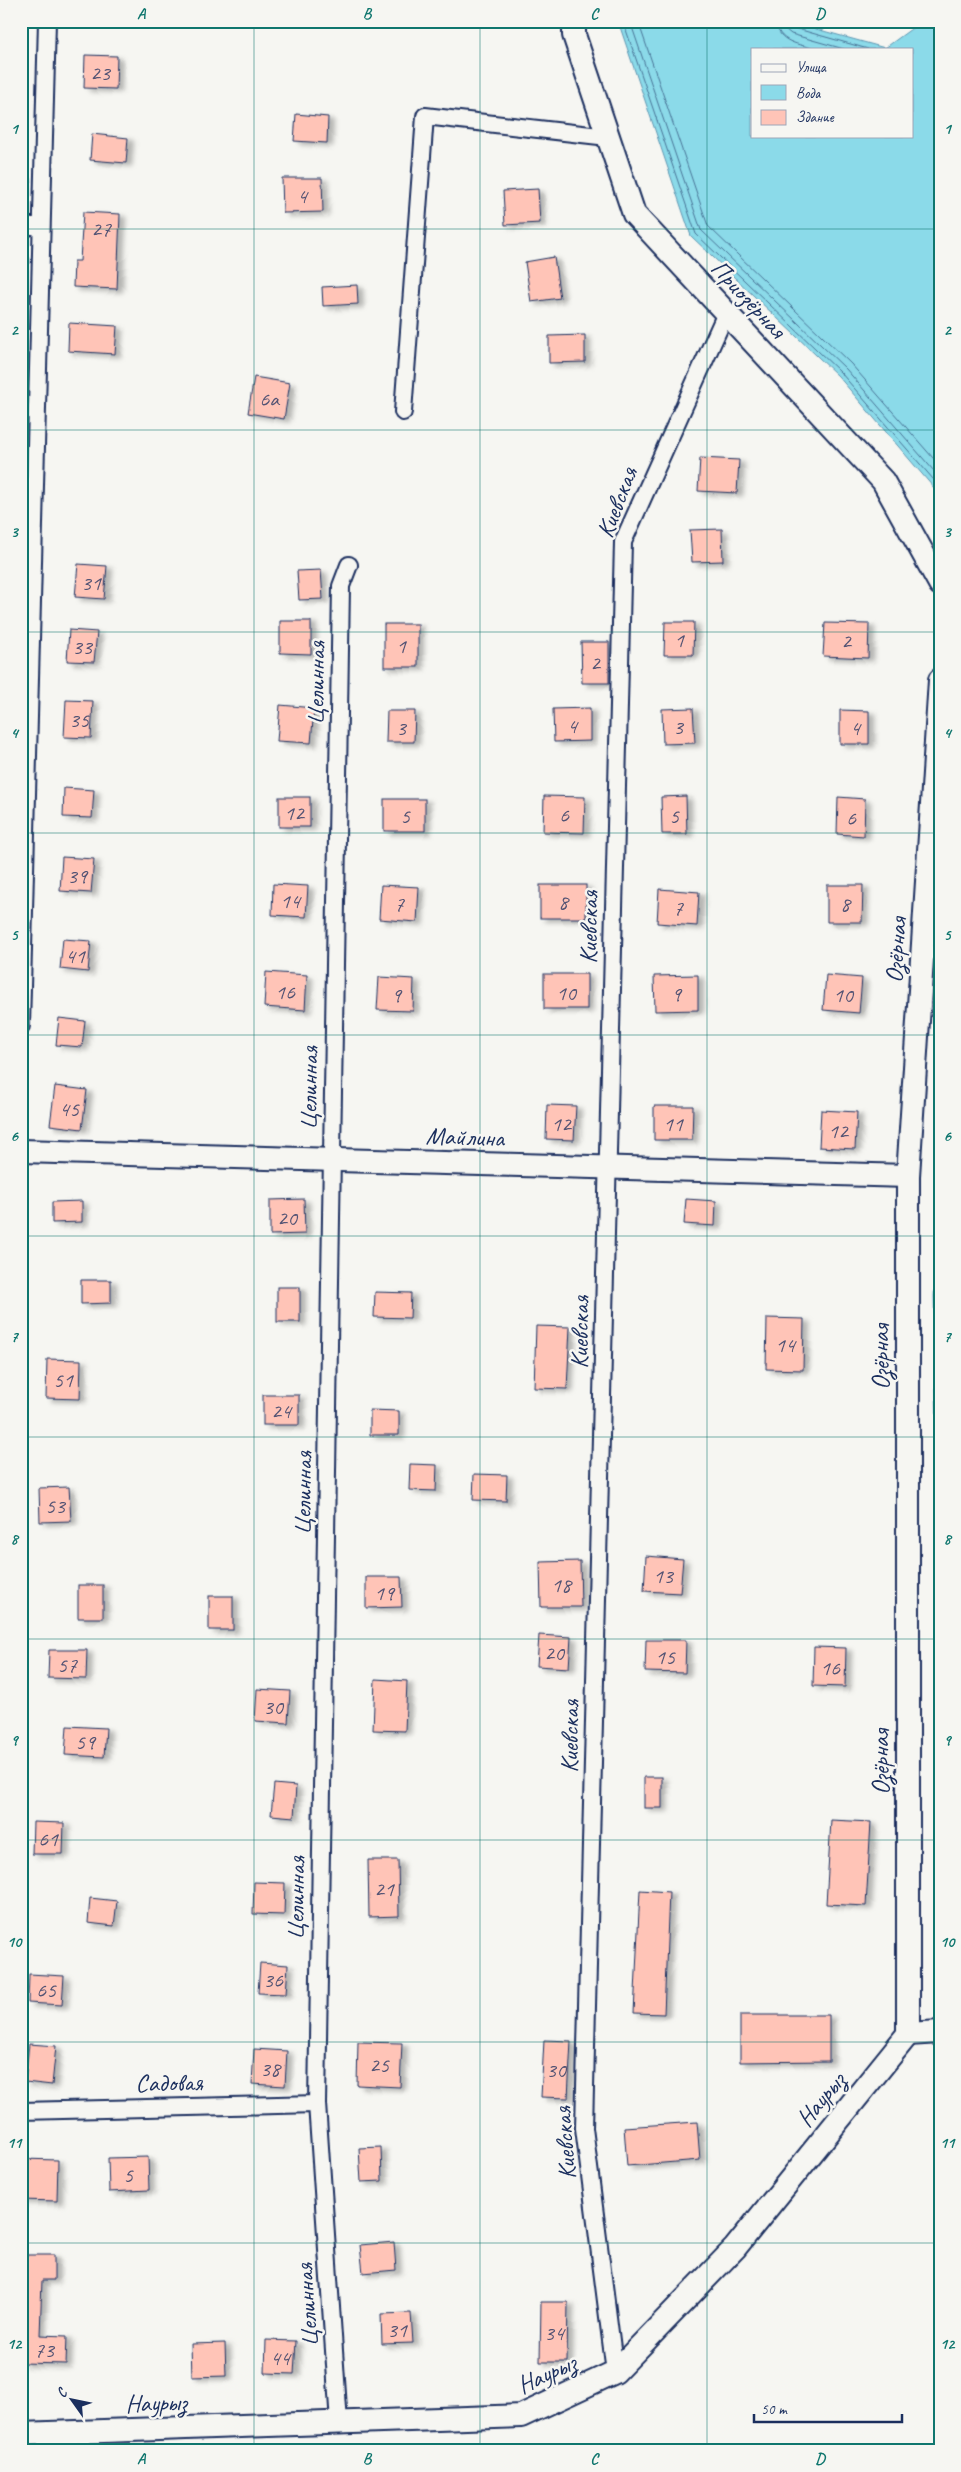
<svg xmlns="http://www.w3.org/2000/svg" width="961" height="2472" viewBox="0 0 961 2472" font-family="Caveat,sans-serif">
<defs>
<filter id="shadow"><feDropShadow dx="5.5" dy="3" stdDeviation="2.5" flood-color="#0004"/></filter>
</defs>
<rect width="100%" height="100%" fill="#f6f6f2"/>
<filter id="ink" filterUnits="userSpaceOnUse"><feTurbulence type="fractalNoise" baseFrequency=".02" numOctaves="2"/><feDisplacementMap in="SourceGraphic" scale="10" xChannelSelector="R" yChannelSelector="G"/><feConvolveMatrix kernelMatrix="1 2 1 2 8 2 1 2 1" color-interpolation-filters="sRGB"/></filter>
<g filter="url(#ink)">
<g fill="#8bdae9" stroke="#5e96b1" fill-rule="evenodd">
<path d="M618,21H787L885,48L922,21H940V495L838,376L691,236ZM752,49H912V136H752Z"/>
<polygon points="940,1211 940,1571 934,1296"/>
</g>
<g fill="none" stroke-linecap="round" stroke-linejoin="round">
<g stroke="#487396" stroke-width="1">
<polyline points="623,21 696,234 841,373 940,487"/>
<polyline points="630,21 701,230 846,369 940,478"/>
<polyline points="638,21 708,226 851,364 940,466"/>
<path d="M776,21C777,43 799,44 816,49"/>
<polyline points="783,21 785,29 791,34 844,49"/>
<polyline points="790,21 794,28 868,49"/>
<polyline points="940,1280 940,1350"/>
</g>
</g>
<g fill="#ffc4b7" stroke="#1b2f5e" filter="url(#shadow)">
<polygon points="85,55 117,56 116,89 84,88"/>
<polygon points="296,114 328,117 327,143 294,141"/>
<polygon points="92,134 128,138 126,163 90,160"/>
<polygon points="282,178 322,178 323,212 283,213"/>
<polygon points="538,189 540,223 505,225 503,191"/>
<polygon points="83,212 120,214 117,289 73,287 74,261 80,261"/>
<polygon points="554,257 560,298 531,302 525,262"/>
<polygon points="357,285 358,304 323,306 322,287"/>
<polygon points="69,323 117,326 115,354 68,351"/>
<polygon points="585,335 585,362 549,363 549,336"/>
<polygon points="254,377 290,383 284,419 248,413"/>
<polygon points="700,458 739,460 737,493 698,491"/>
<polygon points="722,529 723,561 692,562 690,530"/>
<polygon points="78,564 107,566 104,599 75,597"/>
<polygon points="321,570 323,599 299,600 297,571"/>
<polygon points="280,621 311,621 311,654 280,653"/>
<polygon points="665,622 694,622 693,655 664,655"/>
<polygon points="825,623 869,624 868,658 823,656"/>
<rect x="384" y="624" width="34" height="43"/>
<polygon points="69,630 97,632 94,662 67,661"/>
<polygon points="581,642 609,642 609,683 582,683"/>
<polygon points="66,700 93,701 91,738 64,737"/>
<polygon points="280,705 314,708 311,743 277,741"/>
<polygon points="590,708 590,741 554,742 553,709"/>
<polygon points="693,708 695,743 663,744 662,709"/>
<polygon points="840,710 869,711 869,744 840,744"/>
<polygon points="387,711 415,711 414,742 386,742"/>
<polygon points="64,788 94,790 92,818 63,817"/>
<polygon points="544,796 585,797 584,833 543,832"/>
<polygon points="686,796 687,834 662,834 661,797"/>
<rect x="279" y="797" width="31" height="30"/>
<polygon points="838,797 865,799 864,836 837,834"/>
<rect x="384" y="799" width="41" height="32"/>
<polygon points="62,857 94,859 91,893 60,891"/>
<polygon points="273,884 308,886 306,917 272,915"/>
<polygon points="381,885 419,887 417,922 379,919"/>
<rect x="540" y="885" width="46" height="33"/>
<polygon points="827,885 863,885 862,922 827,922"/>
<polygon points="659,889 699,892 697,926 657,923"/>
<polygon points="63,939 91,941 88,972 60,969"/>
<polygon points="266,972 307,975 305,1010 264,1007"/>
<rect x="544" y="974" width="43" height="35"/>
<polygon points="698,975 698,1010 655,1011 654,976"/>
<polygon points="826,975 862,978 859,1013 823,1010"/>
<polygon points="379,977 414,979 413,1011 377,1010"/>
<polygon points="59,1018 85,1021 82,1047 56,1045"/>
<polygon points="55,1086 87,1090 82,1129 50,1125"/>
<polygon points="547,1105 576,1106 574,1140 546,1139"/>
<polygon points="654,1106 693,1106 692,1140 654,1140"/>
<polygon points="821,1110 857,1112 855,1149 819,1147"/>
<polygon points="304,1199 305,1234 270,1235 270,1200"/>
<polygon points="686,1199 716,1201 715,1226 684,1224"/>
<polygon points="82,1201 82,1222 52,1223 52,1202"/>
<polygon points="81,1280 111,1280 111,1303 81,1304"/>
<rect x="277" y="1287" width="23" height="35"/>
<polygon points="375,1292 411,1293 410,1318 374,1317"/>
<polygon points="767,1318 804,1319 803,1370 766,1369"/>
<polygon points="536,1326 570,1327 567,1389 534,1388"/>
<polygon points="47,1359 81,1360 80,1399 46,1398"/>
<rect x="263" y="1395" width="36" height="30"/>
<polygon points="370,1410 399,1411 399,1435 370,1435"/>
<polygon points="410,1464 437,1465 436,1491 409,1490"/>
<polygon points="474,1474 507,1475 506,1501 473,1500"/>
<polygon points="69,1487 71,1521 40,1522 39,1488"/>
<polygon points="646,1556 683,1559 680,1593 644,1591"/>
<polygon points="580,1561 581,1607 541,1607 540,1562"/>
<polygon points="366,1577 401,1577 402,1607 366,1608"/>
<rect x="78" y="1585" width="25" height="33"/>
<rect x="209" y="1596" width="24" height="34"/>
<polygon points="539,1635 571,1637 569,1668 537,1666"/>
<polygon points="646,1640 686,1640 685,1673 645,1672"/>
<polygon points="814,1647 846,1648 845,1687 813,1686"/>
<polygon points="49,1650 87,1650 86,1679 48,1678"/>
<polygon points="375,1679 407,1681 405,1731 373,1730"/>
<polygon points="257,1689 290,1691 288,1723 255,1721"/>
<polygon points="67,1726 106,1728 104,1757 65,1755"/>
<rect x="644" y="1777" width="18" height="31"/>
<polygon points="274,1784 296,1786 294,1817 271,1815"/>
<polygon points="831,1820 871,1822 866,1906 826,1904"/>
<polygon points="33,1822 64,1823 63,1854 32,1854"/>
<polygon points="368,1860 398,1860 399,1916 369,1917"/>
<polygon points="254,1882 285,1883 284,1915 253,1914"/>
<polygon points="640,1890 669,1892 664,2014 634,2013"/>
<polygon points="90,1898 117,1901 114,1926 88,1923"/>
<polygon points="260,1963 288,1965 286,1994 258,1993"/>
<polygon points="29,1974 64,1976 62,2005 28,2003"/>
<polygon points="740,2015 829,2015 829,2061 740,2062"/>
<polygon points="544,2040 571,2041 568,2098 541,2097"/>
<polygon points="358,2042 402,2043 400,2087 357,2085"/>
<polygon points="29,2044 56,2046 52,2085 25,2082"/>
<polygon points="254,2049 287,2051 285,2086 252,2084"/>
<polygon points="697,2122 700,2160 627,2166 624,2127"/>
<polygon points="381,2147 382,2181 361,2182 359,2148"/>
<polygon points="148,2157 149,2190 109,2192 108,2158"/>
<polygon points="21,2159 58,2160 57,2201 21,2200"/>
<polygon points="394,2242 396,2270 363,2273 360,2245"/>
<polygon points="21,2255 54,2255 54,2280 42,2280 40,2335 67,2336 66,2364 21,2363"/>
<polygon points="541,2302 568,2302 567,2362 540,2362"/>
<polygon points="411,2313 413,2343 382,2344 381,2314"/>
<polygon points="266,2340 296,2341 294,2374 265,2373"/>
<polygon points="225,2343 226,2376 192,2377 191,2344"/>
</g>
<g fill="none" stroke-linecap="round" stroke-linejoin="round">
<g stroke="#1b2f5e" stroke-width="20">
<g id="street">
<polyline points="21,226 41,226"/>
<polyline points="403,412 425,116 608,137"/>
<polyline points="21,1026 47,21"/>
<polyline points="21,2111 317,2104"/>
<polyline points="615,2372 584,2128 623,542 726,313"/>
<polyline points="339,2423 317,2104 341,586 349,565"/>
</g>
</g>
<g stroke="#1b2f5e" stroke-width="26">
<g id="secondary">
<polyline points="574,21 574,35 634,214 883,481 940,584"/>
<polyline points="21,1151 908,1176"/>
<polyline points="908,2034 908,1176 940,680"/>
<polyline points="908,2034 940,2032"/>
<polyline points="21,2434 521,2416 615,2372 735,2248 908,2034"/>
</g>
</g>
<use href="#street" stroke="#f6f6f2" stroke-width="16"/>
<use href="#secondary" stroke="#f6f6f2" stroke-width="22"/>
</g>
</g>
<path fill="none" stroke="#0f766e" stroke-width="1" stroke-opacity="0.55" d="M254,21V2451M480,21V2451M707,21V2451M21,229H940M21,430H940M21,632H940M21,833H940M21,1035H940M21,1236H940M21,1437H940M21,1639H940M21,1840H940M21,2042H940M21,2243H940"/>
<g text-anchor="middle" stroke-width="5" stroke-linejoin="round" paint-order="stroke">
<g font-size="22" fill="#545474">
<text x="100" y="80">23</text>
<text x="302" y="203">4</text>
<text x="101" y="236">27</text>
<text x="269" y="406">6а</text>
<text x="91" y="590">31</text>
<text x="679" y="647">1</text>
<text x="846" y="648">2</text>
<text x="401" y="653">1</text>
<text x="82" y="654">33</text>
<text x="595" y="670">2</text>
<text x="79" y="727">35</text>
<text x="572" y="733">4</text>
<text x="678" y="734">3</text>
<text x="401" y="735">3</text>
<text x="855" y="735">4</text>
<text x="294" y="820">12</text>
<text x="564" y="822">6</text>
<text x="405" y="823">5</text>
<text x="674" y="823">5</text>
<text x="851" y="825">6</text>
<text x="77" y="883">39</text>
<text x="290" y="908">14</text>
<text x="563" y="909">8</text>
<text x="399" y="911">7</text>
<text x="845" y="911">8</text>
<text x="678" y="915">7</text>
<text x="75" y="963">41</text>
<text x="285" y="999">16</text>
<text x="566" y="1000">10</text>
<text x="676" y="1001">9</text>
<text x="396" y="1002">9</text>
<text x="843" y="1002">10</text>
<text x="69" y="1116">45</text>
<text x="561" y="1131">12</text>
<text x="673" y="1131">11</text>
<text x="838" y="1138">12</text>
<text x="287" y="1225">20</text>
<text x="785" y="1352">14</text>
<text x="63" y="1387">51</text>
<text x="281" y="1418">24</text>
<text x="55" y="1513">53</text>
<text x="663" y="1583">13</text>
<text x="561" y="1592">18</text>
<text x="384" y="1600">19</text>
<text x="554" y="1660">20</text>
<text x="665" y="1664">15</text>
<text x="67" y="1672">57</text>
<text x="830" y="1675">16</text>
<text x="273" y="1714">30</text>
<text x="85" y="1749">59</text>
<text x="48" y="1846">61</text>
<text x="384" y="1896">21</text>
<text x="273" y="1987">36</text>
<text x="46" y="1997">65</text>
<text x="379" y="2072">25</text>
<text x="270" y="2076">38</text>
<text x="556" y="2077">30</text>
<text x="128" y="2182">5</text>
<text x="397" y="2337">31</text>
<text x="554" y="2340">34</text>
<text x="44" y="2357">73</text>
<text x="280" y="2365">44</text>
</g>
<g font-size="25" fill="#1b2f5e" stroke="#f6f6f2">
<text transform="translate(749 298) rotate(47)" y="9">Приозёрная</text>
<text transform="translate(616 502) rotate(-69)" y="9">Киевская</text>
<text transform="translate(315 683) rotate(-89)" y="9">Целинная</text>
<text transform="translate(588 927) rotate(-89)" y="9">Киевская</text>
<text transform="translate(895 950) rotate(-86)" y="9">Озёрная</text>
<text transform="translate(308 1088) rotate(-89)" y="9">Целинная</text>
<text transform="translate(465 1136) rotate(2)" y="9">Майлина</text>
<text transform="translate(579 1332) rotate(-89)" y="9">Киевская</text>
<text transform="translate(880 1357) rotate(-90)" y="9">Озёрная</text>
<text transform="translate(302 1493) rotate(-89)" y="9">Целинная</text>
<text transform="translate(569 1736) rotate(-89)" y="9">Киевская</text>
<text transform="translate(880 1762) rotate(-90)" y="9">Озёрная</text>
<text transform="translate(295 1898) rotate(-89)" y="9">Целинная</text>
<text transform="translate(169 2082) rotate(-1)" y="9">Садовая</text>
<text transform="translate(820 2099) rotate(-51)" y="9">Наурыз</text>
<text transform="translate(564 2143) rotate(-94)" y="9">Киевская</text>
<text transform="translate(306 2305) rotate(-94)" y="9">Целинная</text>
<text transform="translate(546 2373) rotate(-25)" y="9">Наурыз</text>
<text transform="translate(156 2402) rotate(-2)" y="9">Наурыз</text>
</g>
</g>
<rect width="961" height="2472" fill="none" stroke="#f6f6f2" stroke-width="55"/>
<rect x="751" y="48" width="162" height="90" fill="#f6f6f2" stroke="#9ea6b7"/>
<rect x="761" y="64" width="25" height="8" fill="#f6f6f2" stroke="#9ea6b7"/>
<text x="796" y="72" font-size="15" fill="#1b2f5e">Улица</text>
<rect x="761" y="85" width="25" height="15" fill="#8bdae9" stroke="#9ea6b7"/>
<text x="796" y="98" font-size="15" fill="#1b2f5e">Вода</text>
<rect x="761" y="110" width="25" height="15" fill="#ffc4b7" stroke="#9ea6b7"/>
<text x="796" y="122" font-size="15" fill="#1b2f5e">Здание</text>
<g transform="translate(72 2400) rotate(303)" stroke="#f6f6f2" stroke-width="4" paint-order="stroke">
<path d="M0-4L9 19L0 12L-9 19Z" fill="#1b2f5e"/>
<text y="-8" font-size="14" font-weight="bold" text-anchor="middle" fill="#1b2f5e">С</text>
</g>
<path d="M754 2414v8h148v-8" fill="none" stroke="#1b2f5e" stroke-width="2.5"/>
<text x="761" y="2414" font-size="15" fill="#1b2f5e" stroke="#f6f6f2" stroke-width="4" paint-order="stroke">50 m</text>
<rect x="28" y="28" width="906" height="2416" fill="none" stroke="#0f766e" stroke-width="2"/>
<g font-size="16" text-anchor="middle" font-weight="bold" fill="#0f766e">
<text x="141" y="19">A</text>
<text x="367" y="19">B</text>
<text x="594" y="19">C</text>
<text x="820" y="19">D</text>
<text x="14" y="134">1</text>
<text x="947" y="134">1</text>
<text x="14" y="335">2</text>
<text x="947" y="335">2</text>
<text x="14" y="537">3</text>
<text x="947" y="537">3</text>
<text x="14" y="738">4</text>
<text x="947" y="738">4</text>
<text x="14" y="940">5</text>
<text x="947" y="940">5</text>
<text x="14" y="1141">6</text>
<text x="947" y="1141">6</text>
<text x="14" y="1342">7</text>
<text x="947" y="1342">7</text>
<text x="14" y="1544">8</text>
<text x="947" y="1544">8</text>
<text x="14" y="1745">9</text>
<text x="947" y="1745">9</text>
<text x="14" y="1947">10</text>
<text x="947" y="1947">10</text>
<text x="14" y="2148">11</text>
<text x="947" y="2148">11</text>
<text x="14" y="2349">12</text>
<text x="947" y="2349">12</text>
<text x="141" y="2464">A</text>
<text x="367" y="2464">B</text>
<text x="594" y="2464">C</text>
<text x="820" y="2464">D</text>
</g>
</svg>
